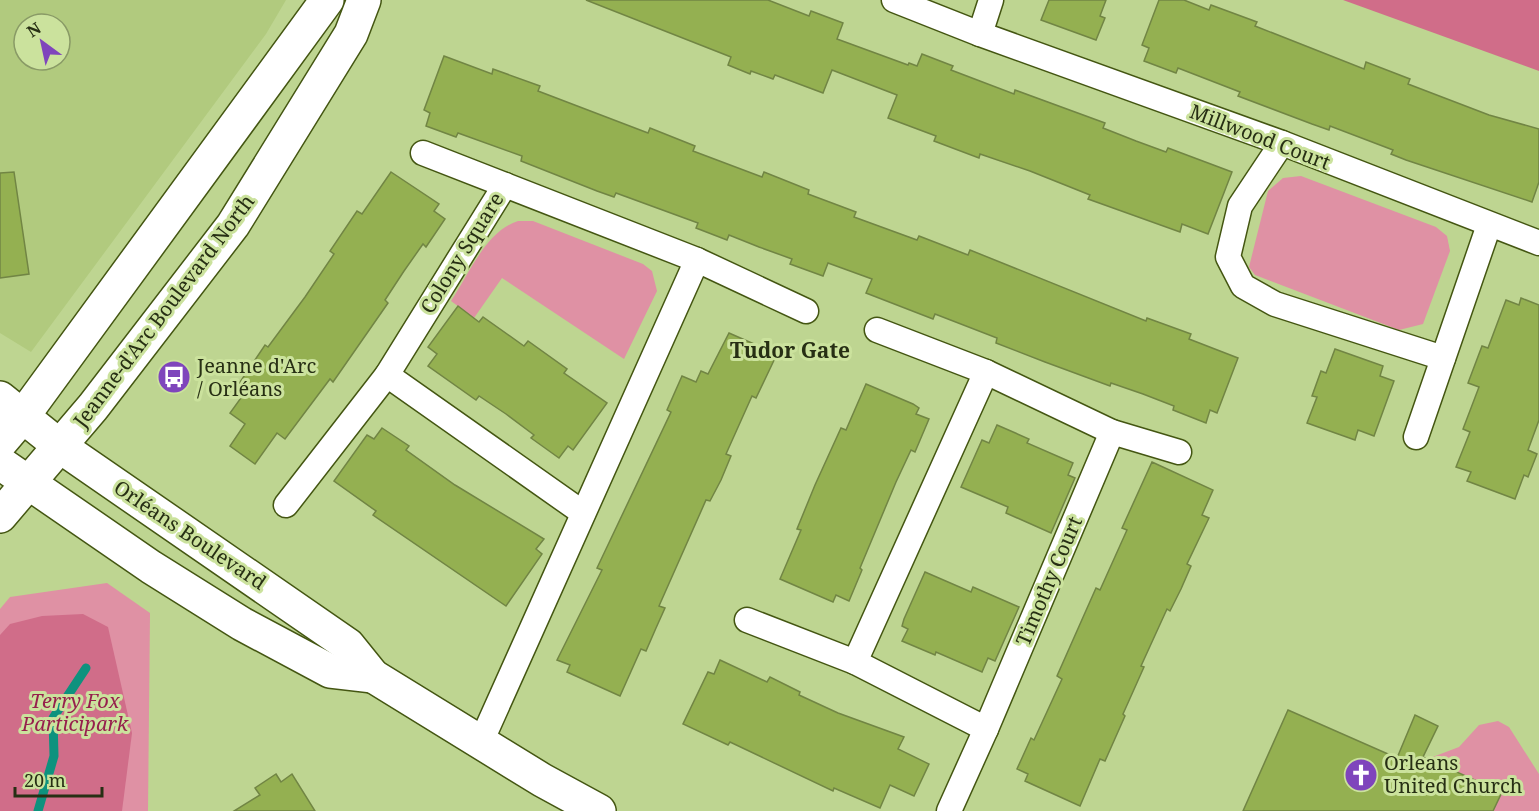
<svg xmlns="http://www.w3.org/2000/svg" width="1539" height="811" viewBox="0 0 1539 811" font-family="'Noto Serif',serif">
<rect width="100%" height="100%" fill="#bed591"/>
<path fill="#b1ca7e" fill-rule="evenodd" d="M0,0H286L266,34L31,352L0,333ZM24,24H60V60H24Z"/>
<g fill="#df91a4">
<polygon points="1301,176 1436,227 1447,236 1450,251 1423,324 1399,330 1255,275 1249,267 1268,191 1283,178"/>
<path d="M518,221H533L643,264L652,271L657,291L624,359L502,278L474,318L451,301C469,274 486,231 518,221Z"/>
<polygon points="107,583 150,613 148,811 0,811 0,609 10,597"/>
<polygon points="1498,721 1509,727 1539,774 1539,811 1486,811 1495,790 1430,758 1459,747 1479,725"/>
</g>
<g fill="#d06d89">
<polygon points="1343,0 1539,0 1539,71"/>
<polygon points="83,614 108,627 132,733 122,811 0,811 0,635 10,624 42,616"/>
</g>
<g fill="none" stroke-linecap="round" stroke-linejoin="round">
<polyline stroke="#0e927e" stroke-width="9" points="38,811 54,756 53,718 86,668"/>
</g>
<g fill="#94b051" stroke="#718544" stroke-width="1.5">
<polygon points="586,0 768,0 809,16 811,11 843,23 837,39 908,65 909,63 917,66 922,54 953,66 951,70 1014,94 1015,90 1105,123 1103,128 1136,141 1166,152 1168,148 1232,172 1208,234 1182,224 1180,232 1088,199 1090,195 1030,171 980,154 979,158 934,141 936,136 888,118 897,95 832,70 823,93 775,75 773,79 751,71 750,74 728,65 731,57"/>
<polygon points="1049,0 1106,0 1100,16 1105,18 1096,40 1041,20"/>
<polygon points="1159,0 1184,0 1209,10 1211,5 1257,22 1255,26 1364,69 1366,62 1410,79 1408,84 1489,115 1539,129 1539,182 1532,202 1406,160 1391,154 1393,150 1330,126 1329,130 1312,124 1238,96 1240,92 1178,68 1176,73 1144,61 1149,48 1142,45"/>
<polygon points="444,56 492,74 493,69 540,86 538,91 648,133 650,128 695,146 693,151 762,177 764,172 809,190 808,194 856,212 854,217 917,240 919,236 968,255 970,250 1146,321 1147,318 1191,334 1189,339 1238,358 1217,413 1210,410 1206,423 1173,410 1174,406 1143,394 1111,383 1110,386 1045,362 996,343 997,338 935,314 933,319 866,293 872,279 828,263 823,276 790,264 792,259 759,247 729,235 727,240 696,228 698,223 616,193 614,197 597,191 521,161 522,156 458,133 456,137 426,126 430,113 424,110"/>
<polygon points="14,172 29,274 0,278 0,173"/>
<polygon points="391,172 439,204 434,211 445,219 426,247 423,244 404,271 385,300 388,303 333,382 330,379 285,439 277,433 255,464 230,446 245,424 230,413 246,391 238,385 265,345 268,347 305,297 334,254 330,251 357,211 362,214"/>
<polygon points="1521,298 1539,305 1539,420 1528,450 1537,454 1528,477 1524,475 1515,499 1467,481 1471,472 1456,467 1470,432 1463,429 1479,387 1468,383 1482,346 1488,348 1506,300 1519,305"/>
<polygon points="458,306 479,322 483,317 524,346 528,341 567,369 564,373 607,403 573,450 568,446 559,458 531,438 534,435 506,414 479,396 476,400 428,366 437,354 428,347"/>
<polygon points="729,333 777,354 756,398 752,396 726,454 731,456 721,480 710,501 706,500 659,606 665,608 656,628 646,651 641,649 620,696 567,672 570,665 557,660 602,570 597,568 671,412 667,410 682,376 696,382 701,371 708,374"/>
<polygon points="1335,349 1383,366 1380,376 1394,381 1374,436 1358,430 1355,440 1307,423 1317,397 1312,396 1321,371 1326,373"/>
<polygon points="866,384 913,404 919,408 916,414 929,419 915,452 911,450 896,482 860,568 862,570 849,601 836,595 833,602 780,579 801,530 797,529 815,485 841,428 846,430"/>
<polygon points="997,425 1029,439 1027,443 1073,463 1068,475 1075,478 1051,533 1006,513 1008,507 961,487 982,440 989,443"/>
<polygon points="382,428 409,446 406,450 455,485 544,539 536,549 542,554 506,606 373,515 376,511 334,481 367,435 374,439"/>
<polygon points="1152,462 1213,490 1202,515 1209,518 1187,564 1191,566 1181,589 1170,611 1167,609 1141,666 1144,667 1123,714 1125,716 1105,761 1100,759 1080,806 1025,781 1028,774 1017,769 1031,738 1034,740 1062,679 1057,676 1096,588 1100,590 1127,530 1122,528"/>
<polygon points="925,572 971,592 973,587 1019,607 995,661 988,658 982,672 936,652 935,655 902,641 908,629 902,626 904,619"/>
<polygon points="720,660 767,682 770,677 800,692 799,695 838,713 904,737 898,749 929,764 914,796 890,785 880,808 834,788 833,791 730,742 728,745 683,724 708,672 714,674"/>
<polygon points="1288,710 1397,758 1415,715 1438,726 1423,757 1502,792 1493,811 1243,811"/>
<polygon points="276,774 281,782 292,774 315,811 234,811 260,795 255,788"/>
</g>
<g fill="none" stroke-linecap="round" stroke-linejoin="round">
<g stroke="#445612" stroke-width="27">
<g id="street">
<polyline points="894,0 980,34 1282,143 1539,243"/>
<polyline points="980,34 991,0"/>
<polyline points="1282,143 1240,206 1228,257 1243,286 1275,304 1443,358"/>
<polyline points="423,153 697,260 806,311"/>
<polyline points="505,185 387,375 583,513"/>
<polyline points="877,330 986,372 1112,432 1179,452"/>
<polyline points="1416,437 1489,225"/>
<polyline points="286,505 387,375"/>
<polyline points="747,620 855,662 986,372"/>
<polyline points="855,662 986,729"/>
<polyline points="481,742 697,260"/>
<polyline points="949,811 986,729 1112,432"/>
</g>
</g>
<g stroke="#445612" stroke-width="36">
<g id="secondary">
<polyline points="0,398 61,447 348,645 373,676 542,780 599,811"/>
<polyline points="0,443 23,416 327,0"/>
<polyline points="0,463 151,567 242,624 330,671 373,676"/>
<polyline points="0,516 93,407 233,225 351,34 364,0"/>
</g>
</g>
<use href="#street" stroke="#fff" stroke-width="24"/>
<use href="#secondary" stroke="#fff" stroke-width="33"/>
</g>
<defs>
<g id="bus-disc" transform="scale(1.725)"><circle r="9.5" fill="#7f45bc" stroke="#cbe29d"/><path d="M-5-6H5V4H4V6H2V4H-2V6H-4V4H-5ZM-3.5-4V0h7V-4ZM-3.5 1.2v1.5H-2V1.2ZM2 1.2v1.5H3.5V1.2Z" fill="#fff"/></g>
<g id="church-disc" transform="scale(1.725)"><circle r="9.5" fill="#7f45bc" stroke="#cbe29d"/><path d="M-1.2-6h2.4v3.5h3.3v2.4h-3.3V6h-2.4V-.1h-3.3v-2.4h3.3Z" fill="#fff"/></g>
</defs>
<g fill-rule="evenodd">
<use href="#bus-disc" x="174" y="377"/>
<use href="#church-disc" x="1361" y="775"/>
</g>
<g text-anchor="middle" stroke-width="6" stroke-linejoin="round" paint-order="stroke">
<g font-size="20" fill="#272f14" stroke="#cbe29d">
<text transform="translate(1260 137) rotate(21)" y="7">Millwood Court</text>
<text transform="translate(462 253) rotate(-58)" y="7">Colony Square</text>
<text transform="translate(164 311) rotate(-53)" y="7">Jeanne-d'Arc Boulevard North</text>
<text transform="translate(190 535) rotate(34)" y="7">Orléans Boulevard</text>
<text transform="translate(1049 581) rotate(-67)" y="7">Timothy Court</text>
</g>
<g font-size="20" fill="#272f14" stroke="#cbe29d" text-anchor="start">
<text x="197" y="373">Jeanne d'Arc<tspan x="197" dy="23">/ Orléans</tspan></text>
<text x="1384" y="770">Orleans<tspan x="1384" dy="23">United Church</tspan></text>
</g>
<g font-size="20" font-style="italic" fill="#961f4d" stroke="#cbe29d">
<text x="75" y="708">Terry Fox<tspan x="75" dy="23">Participark</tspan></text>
</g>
<g font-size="21" font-weight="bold" fill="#272f14" stroke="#cbe29d">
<text x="790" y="358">Tudor Gate</text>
</g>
</g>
<g transform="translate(42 42) rotate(327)"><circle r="28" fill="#cbe29d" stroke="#899a66" stroke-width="1.5"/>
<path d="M0-4.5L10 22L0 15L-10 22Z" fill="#7f45bc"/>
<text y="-9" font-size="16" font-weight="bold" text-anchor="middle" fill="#272f14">N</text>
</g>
<path d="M15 787v9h87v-9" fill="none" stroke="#272f14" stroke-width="3"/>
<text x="24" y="787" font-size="18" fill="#272f14" stroke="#cbe29d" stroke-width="4.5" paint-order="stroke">20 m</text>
</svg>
